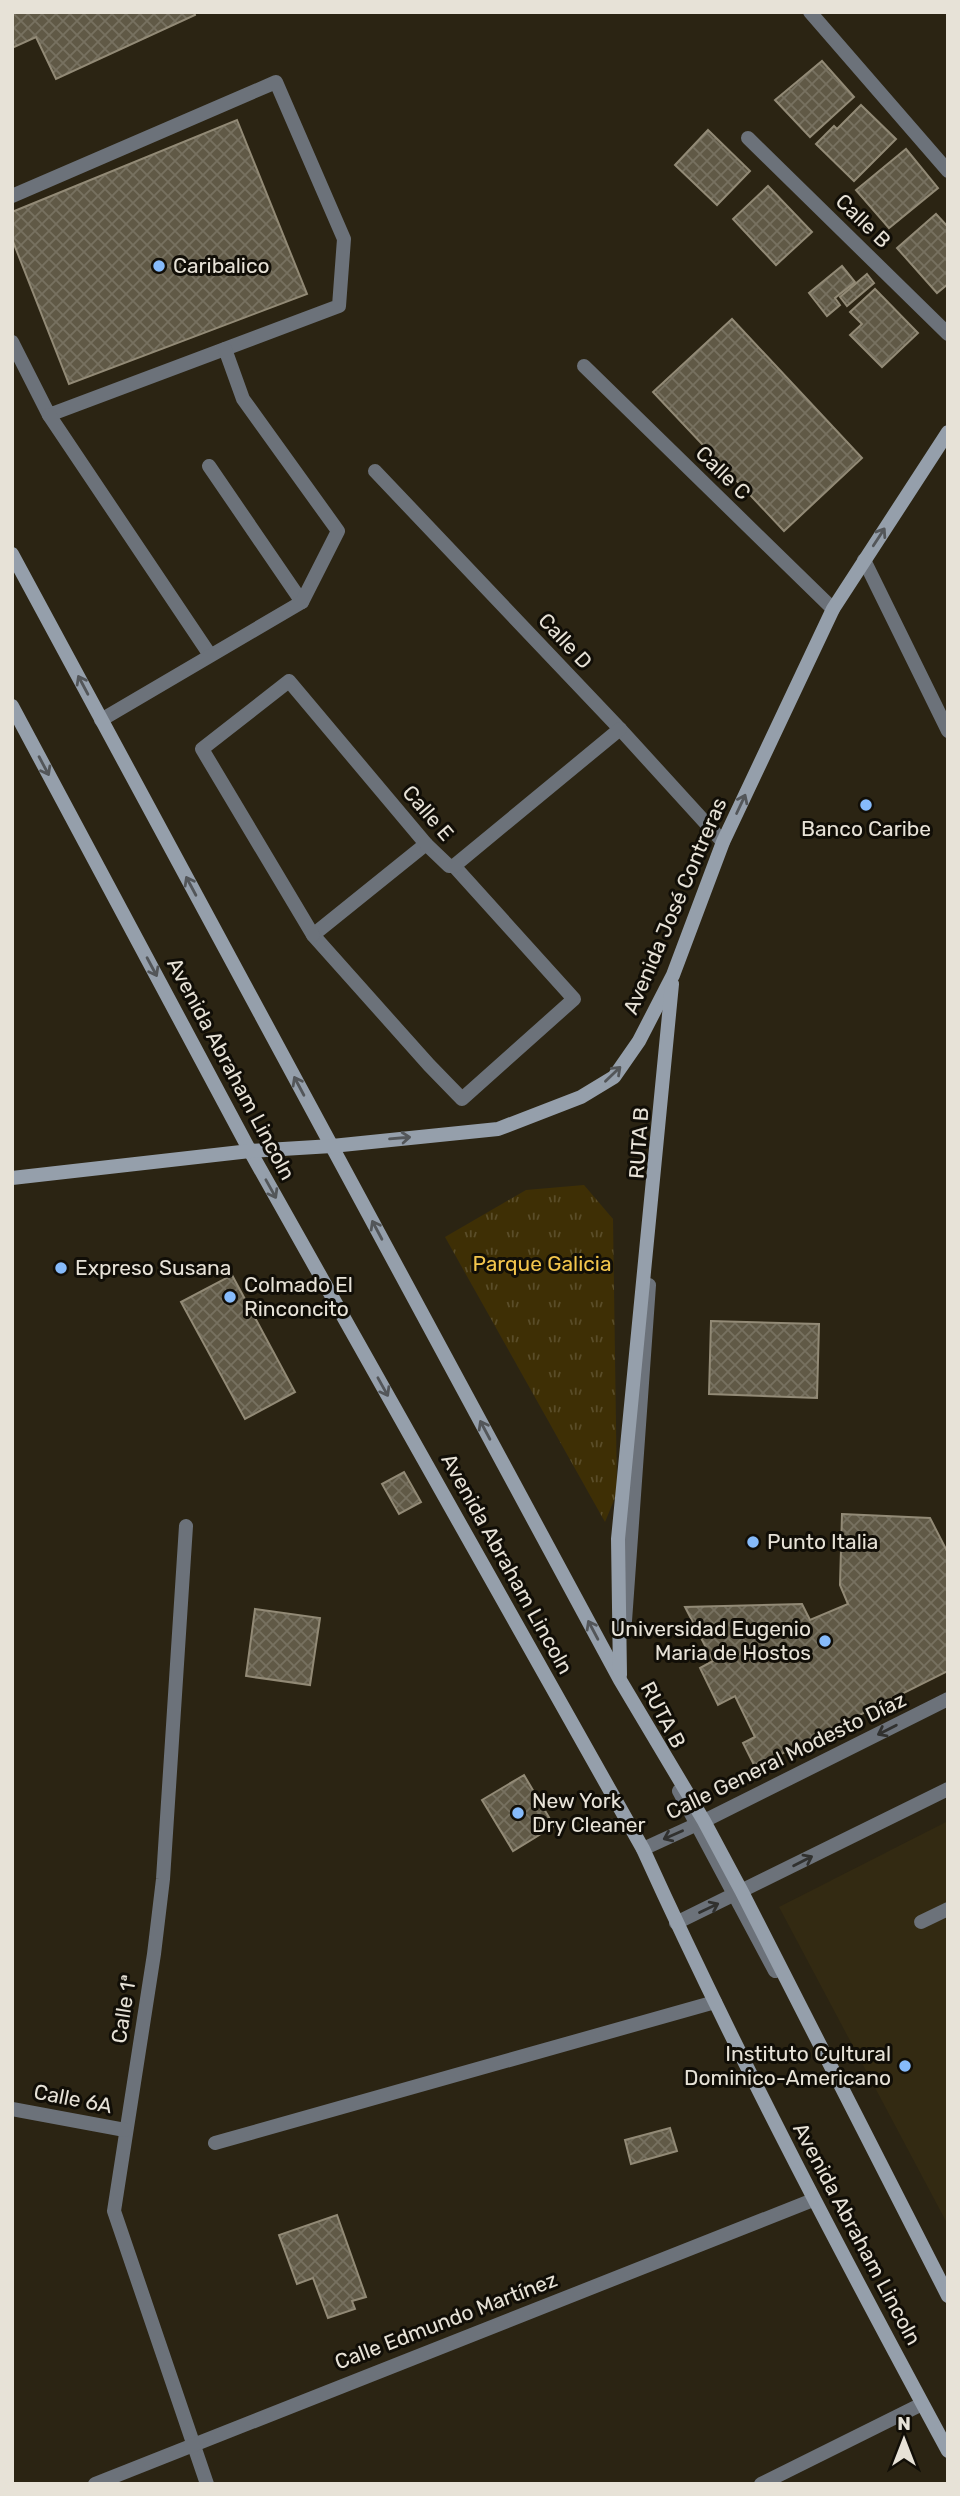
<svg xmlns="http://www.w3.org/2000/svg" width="960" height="2496" viewBox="0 0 960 2496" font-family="Rubik,sans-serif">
<defs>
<pattern id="park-tufts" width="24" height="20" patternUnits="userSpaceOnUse" patternTransform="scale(1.75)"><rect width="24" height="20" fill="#3e2f05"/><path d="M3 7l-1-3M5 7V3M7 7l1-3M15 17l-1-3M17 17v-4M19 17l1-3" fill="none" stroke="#5a4d29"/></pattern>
<pattern id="building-cross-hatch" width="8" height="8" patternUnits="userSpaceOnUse" patternTransform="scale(1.75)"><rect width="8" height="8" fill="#605946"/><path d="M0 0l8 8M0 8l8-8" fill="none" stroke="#777160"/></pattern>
</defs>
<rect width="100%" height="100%" fill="#2b2413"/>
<polygon fill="#332a12" points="948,1821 948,2225 779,1907"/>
<polygon fill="url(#park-tufts)" points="584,1185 613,1219 617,1493 605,1522 445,1237 526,1190"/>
<g fill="url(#building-cross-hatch)" stroke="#928a76" stroke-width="2">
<polygon points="12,12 194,12 195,15 56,79 36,37 12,48"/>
<polygon points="822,61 854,97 810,137 775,100"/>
<polygon points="861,105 896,139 854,181 816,144 834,126 837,129"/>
<polygon points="237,120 307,294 69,384 12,239 12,212"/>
<polygon points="708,130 750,171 717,205 675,165"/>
<polygon points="906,149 938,188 889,228 856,190"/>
<polygon points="768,186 812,232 776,265 733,219"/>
<polygon points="936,214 948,227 948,284 937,293 897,248"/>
<polygon points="842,266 855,282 835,298 840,305 827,316 809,293"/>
<polygon points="867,274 874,283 847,306 840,297"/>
<polygon points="875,289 918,333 882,367 850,335 862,324 850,312"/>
<polygon points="732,319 862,458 784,531 653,392"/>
<polygon points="232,1275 295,1392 245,1419 181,1302"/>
<polygon points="711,1321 819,1324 817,1398 709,1394"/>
<polygon points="404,1472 421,1502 399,1514 382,1484"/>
<polygon points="842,1514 930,1518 948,1553 948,1671 755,1767 743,1743 755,1737 735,1696 718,1705 700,1668 713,1661 685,1607 802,1604 810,1620 848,1604 840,1585"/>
<polygon points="255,1609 320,1618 310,1685 246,1676"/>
<polygon points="524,1775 554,1826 513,1851 482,1800"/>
<polygon points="670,2128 677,2151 631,2164 625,2140"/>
<polygon points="337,2215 366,2297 352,2301 355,2309 328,2318 313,2278 297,2284 279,2235"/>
</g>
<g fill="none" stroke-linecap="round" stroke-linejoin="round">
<g stroke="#6c727a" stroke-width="14">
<polyline points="12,196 276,82 344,239 339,306 49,415 12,342"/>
<polyline points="49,415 210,655"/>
<polyline points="209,466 302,602"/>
<polyline points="101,720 302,602 338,531 243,399 225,349"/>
<polyline points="625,1621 649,1285"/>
<polyline points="679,1791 775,1971"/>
<polyline points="921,1922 948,1909"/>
<polyline points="761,2484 922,2404"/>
</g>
<g stroke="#6c727a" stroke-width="14">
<polyline points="810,12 948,171"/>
<polyline points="748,138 948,334"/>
<polyline points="584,366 833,609"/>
<polyline points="375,471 620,729 723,842"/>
<polyline points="864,560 948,731"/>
<polyline points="426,844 313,935 429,1065 462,1099 574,999 454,866"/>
<polyline points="313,935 202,749 289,681 426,844 449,866 454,866 620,729"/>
<polyline points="186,1526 163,1879 154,1954 114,2211 207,2484"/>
<polyline points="643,1849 704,1821 948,1699"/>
<polyline points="676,1923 948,1789"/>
<polyline points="12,2109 125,2130"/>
<polyline points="215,2143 715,2002"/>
<polyline points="95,2484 813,2200"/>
</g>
<g stroke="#959fab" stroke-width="14">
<polyline points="12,554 620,1680 704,1821 742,1892 948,2296"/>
<path d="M12,706L250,1151L643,1849C736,2054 841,2253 948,2451"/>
<polyline points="12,1178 250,1151 332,1146 498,1129 581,1097 614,1077 639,1041 673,975 723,842 833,609 948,432"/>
<polyline points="620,1675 618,1539 672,984"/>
</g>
</g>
<defs><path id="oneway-shaft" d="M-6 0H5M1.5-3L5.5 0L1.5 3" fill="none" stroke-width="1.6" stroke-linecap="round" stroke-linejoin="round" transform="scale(1.75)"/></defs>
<g stroke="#535659">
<use href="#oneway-shaft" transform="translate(879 537) rotate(-57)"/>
<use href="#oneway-shaft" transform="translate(83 685) rotate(-118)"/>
<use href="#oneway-shaft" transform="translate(44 766) rotate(62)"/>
<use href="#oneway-shaft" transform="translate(741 804) rotate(-65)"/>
<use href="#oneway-shaft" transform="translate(191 886) rotate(-118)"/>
<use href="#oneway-shaft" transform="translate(152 967) rotate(62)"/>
<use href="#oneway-shaft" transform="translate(613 1074) rotate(-44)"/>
<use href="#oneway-shaft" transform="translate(299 1086) rotate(-118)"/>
<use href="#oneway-shaft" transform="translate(400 1138) rotate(-5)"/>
<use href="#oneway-shaft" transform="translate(271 1189) rotate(61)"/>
<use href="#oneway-shaft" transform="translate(377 1230) rotate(-118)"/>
<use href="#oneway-shaft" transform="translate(383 1387) rotate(61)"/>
<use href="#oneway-shaft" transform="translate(485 1430) rotate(-118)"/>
<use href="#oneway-shaft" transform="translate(593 1630) rotate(-118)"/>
</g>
<g stroke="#31312f">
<use href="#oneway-shaft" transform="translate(887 1730) rotate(153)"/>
<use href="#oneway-shaft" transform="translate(673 1835) rotate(156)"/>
<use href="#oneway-shaft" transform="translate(803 1861) rotate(-27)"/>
<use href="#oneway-shaft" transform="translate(709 1908) rotate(-25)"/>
</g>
<g fill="#86bbfb" stroke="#110e07" stroke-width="2.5">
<circle cx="159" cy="266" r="7"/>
<circle cx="866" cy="805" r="7"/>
<circle cx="61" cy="1268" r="7"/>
<circle cx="230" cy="1297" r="7"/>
<circle cx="753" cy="1542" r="7"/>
<circle cx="825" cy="1641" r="7"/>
<circle cx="518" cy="1813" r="7"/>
<circle cx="905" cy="2066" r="7"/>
</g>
<g text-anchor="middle" stroke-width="6" stroke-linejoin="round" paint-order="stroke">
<g font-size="21" fill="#e7e2d7" stroke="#110e07">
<text transform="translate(863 221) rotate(44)" y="7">Calle B</text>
<text transform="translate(723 473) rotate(44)" y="7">Calle C</text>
<text transform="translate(565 641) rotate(47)" y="7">Calle D</text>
<text transform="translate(428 813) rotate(49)" y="7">Calle E</text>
<text transform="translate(675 906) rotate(-67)" y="7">Avenida José Contreras</text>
<text transform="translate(231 1069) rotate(62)" y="7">Avenida Abraham Lincoln</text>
<text transform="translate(639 1143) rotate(-86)" y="7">RUTA B</text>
<text transform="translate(507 1564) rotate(61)" y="7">Avenida Abraham Lincoln</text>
<text transform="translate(663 1715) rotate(62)" y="7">RUTA B</text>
<text transform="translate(786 1756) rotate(-26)" y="7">Calle General Modesto Díaz</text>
<text transform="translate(124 2009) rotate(-81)" y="7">Calle 1ª</text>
<text transform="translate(73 2099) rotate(11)" y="7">Calle 6A</text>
<text transform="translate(857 2234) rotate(62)" y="7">Avenida Abraham Lincoln</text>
<text transform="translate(446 2321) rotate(-21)" y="7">Calle Edmundo Martínez</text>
</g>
<g font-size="21" fill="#e7e2d7" stroke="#110e07" text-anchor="start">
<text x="173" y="273">Caribalico</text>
<text x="866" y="836" text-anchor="middle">Banco Caribe</text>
<text x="75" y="1275">Expreso Susana</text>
<text x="244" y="1292">Colmado El<tspan x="244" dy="24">Rinconcito</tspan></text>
<text x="767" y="1549">Punto Italia</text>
<text x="811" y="1636" text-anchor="end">Universidad Eugenio<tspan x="811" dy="24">Maria de Hostos</tspan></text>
<text x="532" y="1808">New York<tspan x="532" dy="24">Dry Cleaner</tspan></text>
<text x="891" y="2061" text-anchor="end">Instituto Cultural<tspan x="891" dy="24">Dominico-Americano</tspan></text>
</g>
<g font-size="21" fill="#f2c54c" stroke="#110e07">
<text x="542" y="1271">Parque Galicia</text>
</g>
</g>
<rect width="960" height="2496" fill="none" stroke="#e7e2d7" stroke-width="28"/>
<g transform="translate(904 2440)" stroke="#110e07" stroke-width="5" paint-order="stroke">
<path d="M0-5L12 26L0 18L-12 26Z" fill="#e7e2d7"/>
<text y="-10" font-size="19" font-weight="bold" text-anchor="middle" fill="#e7e2d7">N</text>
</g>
</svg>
